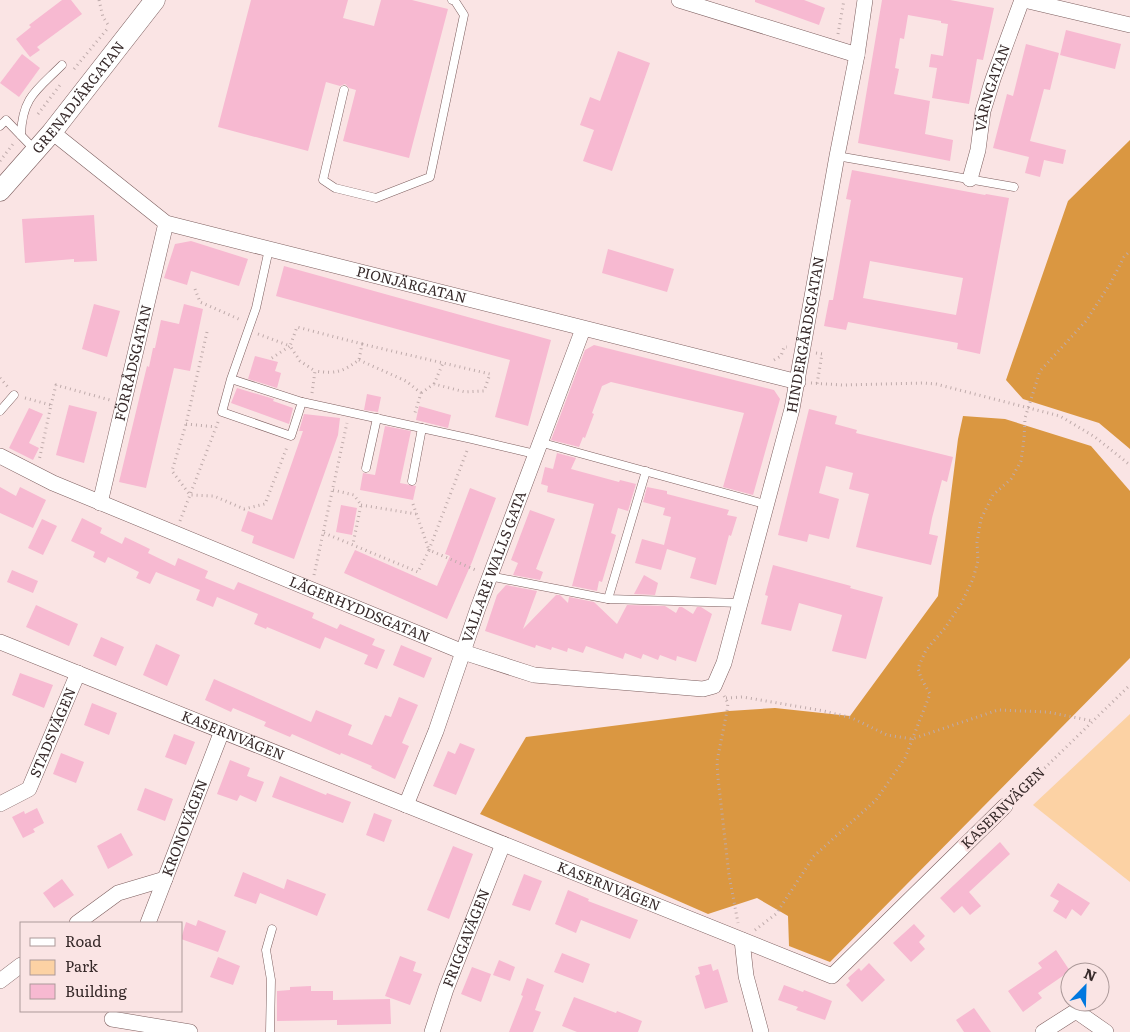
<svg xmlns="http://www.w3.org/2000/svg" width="1130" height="1032" viewBox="0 0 1130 1032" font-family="Literata,serif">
<rect width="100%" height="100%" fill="#fae4e4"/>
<polygon fill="#fcd2a4" points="1130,714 1130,882 1033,805"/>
<g fill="#da9741">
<polygon points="1130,140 1130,449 1099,423 1023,399 1006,380 1068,201"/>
<polygon points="963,416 1005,419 1091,446 1130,491 1130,658 830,962 789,946 788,916 757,898 708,914 480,814 526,737 729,711 775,708 850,716 938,596 958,439"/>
</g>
<g fill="#f7b9d1" fill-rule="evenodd">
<polygon points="62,0 71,0 82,14 37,47 40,50 30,57 16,39 31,27 29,25"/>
<polygon points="251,0 348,0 343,18 374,26 381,0 412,0 448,9 409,158 343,141 356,90 349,88 345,84 340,86 326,82 308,151 218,127"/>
<polygon points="755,0 804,0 825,8 819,25 755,2"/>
<polygon points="882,0 950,0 994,8 983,60 977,59 969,104 932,98 937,68 929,67 931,54 943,56 948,24 941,23 941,21 908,15 904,39 900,38 895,68 899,69 894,94 930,101 925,134 953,140 950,161 858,143"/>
<polygon points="1066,30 1121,44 1115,69 1060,55"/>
<polygon points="1026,44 1059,53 1050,90 1044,89 1030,141 1066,150 1063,164 1044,160 1040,177 1025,173 1029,157 993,148 1007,94 1013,96"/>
<polygon points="618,51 650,63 612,171 583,161 594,130 580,125 590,97 600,101"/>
<polygon points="22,54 40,68 19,97 0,83"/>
<path d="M852,170L985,195L986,194L1009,198L980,354L957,349L958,343L848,322L846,330L824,326L829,300H833L851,200L846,199ZM870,261L963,278L956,315L863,298Z"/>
<polygon points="94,215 97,261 74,262 74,259 25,263 22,219"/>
<polygon points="191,241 248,259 239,286 191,271 187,285 164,278 175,244"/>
<polygon points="608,249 674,269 667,292 602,273"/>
<polygon points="284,266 551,340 528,426 495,417 510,360 276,296"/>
<polygon points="94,304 120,311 107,357 82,349"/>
<polygon points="184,304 203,309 190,371 174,368 146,488 119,482 147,366 149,367 153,348 155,348 161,320 179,324"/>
<polygon points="594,345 774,390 780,399 753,495 723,487 744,413 611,382 602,386 592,413 594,414 585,438 583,437 579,447 551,440 585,350"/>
<polygon points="255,356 278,362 275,371 281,373 277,388 248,379"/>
<polygon points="237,388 274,399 273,401 293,408 289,424 231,403"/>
<polygon points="367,394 381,397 378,412 364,410"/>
<polygon points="69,405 97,412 84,463 56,455"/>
<polygon points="419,406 451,415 448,428 416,420"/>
<polygon points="29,408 43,414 29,443 39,448 33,460 9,448"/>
<polygon points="809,409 837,416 835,424 857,430 856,433 953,457 947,482 942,480 932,518 929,534 938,536 931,565 856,547 869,494 849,489 853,473 826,466 819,493 839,499 829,539 809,534 807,542 778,535"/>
<polygon points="304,414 340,418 338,435 294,559 252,543 254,536 241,531 248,511 272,520 303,431 299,431"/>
<polygon points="385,426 411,431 400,483 416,486 413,500 360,490 363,473 375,475"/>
<polygon points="557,453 576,458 571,469 619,482 620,480 636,484 628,511 618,508 611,533 616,535 602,582 599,581 597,591 572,586 594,504 547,492 548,486 541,484 545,467 553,469"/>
<polygon points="0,487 16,496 20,487 46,500 33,528 0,513"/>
<polygon points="647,487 667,491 667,494 729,510 727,515 737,517 731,536 729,535 716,585 690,578 696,558 667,549 661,570 635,563 642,539 664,545 671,517 663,515 665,508 643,502"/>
<polygon points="470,488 496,498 472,562 447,619 344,573 355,550 437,586 450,556 445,554"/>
<polygon points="341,505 357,508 352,535 336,532"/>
<polygon points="530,510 555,519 536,569 543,572 540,580 513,575 518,563 511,560"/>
<polygon points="82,518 102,528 100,533 122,544 125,537 150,549 148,553 175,566 178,558 208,571 205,578 234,590 238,582 314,613 312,618 337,629 340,624 375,639 372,645 385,650 377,669 364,664 368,655 325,637 320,649 267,627 266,629 254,624 258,614 217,597 213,607 196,600 200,590 156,572 150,584 136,578 139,572 108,557 105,563 93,557 95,552 71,541"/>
<polygon points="42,519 57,526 43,555 28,548"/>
<polygon points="773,565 851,586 850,588 883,597 866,659 832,651 842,615 799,603 791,631 761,624 768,596 765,595"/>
<polygon points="12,570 38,581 33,593 7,582"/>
<polygon points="644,575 658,583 655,595 634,594"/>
<polygon points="506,585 537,591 523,629 556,595 560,595 568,603 569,597 594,602 617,624 627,605 665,606 676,613 679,607 682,607 693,614 697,607 701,607 712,614 696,662 677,656 676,661 660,655 658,660 643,654 641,659 625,653 623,659 586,646 583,653 568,648 567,652 552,647 551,650 536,645 535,648 485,631 497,595"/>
<polygon points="36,605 78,624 69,646 26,627"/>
<polygon points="101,637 124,647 116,666 93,656"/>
<polygon points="156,644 180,655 167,686 143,675"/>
<polygon points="401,645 432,658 424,678 393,665"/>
<polygon points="20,673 53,685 44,708 12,695"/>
<polygon points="214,679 311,722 316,710 352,725 348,735 372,745 385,715 391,717 399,697 418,705 402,743 409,746 395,779 371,768 372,766 341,753 340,755 292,734 290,737 264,726 266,722 233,708 231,712 205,700"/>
<polygon points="92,703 117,713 109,735 84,725"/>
<polygon points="174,734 195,742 186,765 165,757"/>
<polygon points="460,743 475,749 456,795 433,786 448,751 455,754"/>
<polygon points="61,753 84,762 76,783 53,774"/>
<polygon points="230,760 250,768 247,776 264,782 256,802 240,795 237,801 217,794"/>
<polygon points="280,776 326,795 327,793 351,802 343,823 272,797"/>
<polygon points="145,788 173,799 165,821 137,810"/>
<polygon points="37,808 44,823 33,829 35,832 23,838 12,817 24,811 25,814"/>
<polygon points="374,813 392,820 384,842 366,835"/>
<polygon points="121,833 133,855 108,869 97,846"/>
<polygon points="1000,842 1010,854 969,892 981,906 970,915 962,906 954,913 940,898"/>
<polygon points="453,846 473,854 449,919 427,910"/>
<polygon points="243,872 284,889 287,879 326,894 317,916 260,893 256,904 234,896"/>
<polygon points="524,874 542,881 530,911 512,905"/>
<polygon points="62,879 74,895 54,908 43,893"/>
<polygon points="1058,883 1090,903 1081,916 1072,909 1066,919 1053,911 1059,901 1050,896"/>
<polygon points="568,890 589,899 588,901 638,920 630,939 581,920 576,933 555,924"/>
<polygon points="198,920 226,931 218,952 181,939 186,922 196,926"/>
<polygon points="914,924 925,936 919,942 925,949 911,962 893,943"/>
<polygon points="1056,950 1070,971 1038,993 1042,998 1023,1012 1008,991 1042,968 1038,963"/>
<polygon points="562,953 590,964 583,983 554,972"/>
<polygon points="400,956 416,962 413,971 422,974 410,1005 385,996"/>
<polygon points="218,957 240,966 233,985 210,977"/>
<polygon points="499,960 515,967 510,981 493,975"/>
<polygon points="869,963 885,980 862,1002 846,985 850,981 848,978 859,968 861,971"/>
<polygon points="711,964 713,971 718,969 728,1002 705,1009 695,976 700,974 698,967"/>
<polygon points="472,967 491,974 481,1002 461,994"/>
<polygon points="527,978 544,985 535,1010 541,1012 533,1032 509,1032 523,996 521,995"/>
<polygon points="784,985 803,992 804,990 832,1001 825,1020 796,1010 798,1007 778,1000"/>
<polygon points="311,986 311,991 333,991 333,1000 390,999 391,1024 337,1025 337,1020 277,1021 277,991 290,990 290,987"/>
<polygon points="574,997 616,1013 617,1011 642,1021 638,1032 577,1032 562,1026"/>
<polygon points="974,1008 991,1032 964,1032 956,1020"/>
</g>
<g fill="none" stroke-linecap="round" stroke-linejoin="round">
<g stroke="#7d5f5f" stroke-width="9">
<g id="lane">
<polyline points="344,90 323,180 335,188 376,198 430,177 464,15 455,1 452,0"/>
<polyline points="0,126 6,120 35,150"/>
<path d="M21,135C22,97 37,90 62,65"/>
<polyline points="837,156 1014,187"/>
<polyline points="231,379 222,412 291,436 302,402 231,379 256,308 269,249"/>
<polyline points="302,402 472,439 535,454"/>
<polyline points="0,411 14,395"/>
<polyline points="539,442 768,505"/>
<polyline points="366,468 377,418"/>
<polyline points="412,481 422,428"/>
<polyline points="489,576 608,599 741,603"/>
<polyline points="608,599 646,471"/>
<polyline points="270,1032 271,980 266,950 272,929"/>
</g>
</g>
<g stroke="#7d5f5f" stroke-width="16">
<g id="street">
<polyline points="679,0 857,55"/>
<polyline points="1024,0 1130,25"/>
<path id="s1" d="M52,132L166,223L798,382"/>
<path id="s2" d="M970,179L978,150L983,111L993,79L1022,0"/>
<path id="s3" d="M0,456L53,483L463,652L534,675L703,689L714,686L724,663L792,409L837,156L857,55L865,0"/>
<path id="s4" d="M100,503L166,223"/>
<path id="s5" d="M0,642L832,976L1005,806"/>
<path id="s6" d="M0,804L29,789L78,673"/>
<path id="s7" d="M406,805L436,731L478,608L583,329"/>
<polyline points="77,923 118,893 165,879"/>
<path id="s8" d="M148,923L222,731"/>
<polyline points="742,940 746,976 761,1032"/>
<polyline points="0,981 21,965"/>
<polyline points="112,1019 190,1032"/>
<path id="s9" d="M432,1032L446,989L503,844"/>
<polyline points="1043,1032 1076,1011 1106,1032"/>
</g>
</g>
<g stroke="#7d5f5f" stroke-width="21">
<g id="secondary">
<path id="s10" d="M0,191L52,132L155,0"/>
</g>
</g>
<g stroke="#bfabab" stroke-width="3" stroke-dasharray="1 4" stroke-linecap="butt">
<polyline points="99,0 103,17 109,26"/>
<polyline points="838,34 844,0"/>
<polyline points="74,69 108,28"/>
<polyline points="38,114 60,85"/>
<polyline points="0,161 13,144"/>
<polyline points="195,289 200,302 241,320"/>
<polyline points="207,332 186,424 172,471 190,495 214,496 244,509 265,504 287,447"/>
<polyline points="258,334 290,346 269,360"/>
<polyline points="362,344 490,374 484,391 465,392 434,384 421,393"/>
<polyline points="816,353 822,354 817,384"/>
<polyline points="359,360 406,381 421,393 414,416"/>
<polyline points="774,360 781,356 784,347 787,347"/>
<polyline points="0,378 8,387"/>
<polyline points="811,383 842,385 924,383 936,384 1060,416 1095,437 1130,465"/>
<polyline points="434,384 443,363"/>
<path d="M312,393L315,371L300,361L290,346L297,327L362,344L359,360C342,372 336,374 315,371"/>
<polyline points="25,398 51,405 39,461"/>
<polyline points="51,405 56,385 110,400"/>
<polyline points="186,424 216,427"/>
<polyline points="333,490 354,495 361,505 353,544"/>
<polyline points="413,504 429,550"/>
<polyline points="361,505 416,514"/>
<polyline points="180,521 218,422"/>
<polyline points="324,533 418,572 429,550 478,571"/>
<polyline points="429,550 468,448"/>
<polyline points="314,575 347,423"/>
<polyline points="724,696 728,703 727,711 717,761 718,778 729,875 738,923"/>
<polyline points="726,698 743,697 824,711 852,718 887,735 912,739 998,710 1047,712 1093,721"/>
<polyline points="1016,796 1130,685"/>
<polyline points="755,930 776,914 814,856 876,800 905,758 930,694 921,678 918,668 926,650 945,628 961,604 973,579 978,561 977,542 981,519 993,495 1011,479 1021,461 1024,439 1025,418 1040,371 1086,321 1110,284 1124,257 1130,251"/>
</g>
<use href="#lane" stroke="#fff" stroke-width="8"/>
<use href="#street" stroke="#fff" stroke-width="15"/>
<use href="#secondary" stroke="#fff" stroke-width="20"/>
</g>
<g text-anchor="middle" stroke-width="5" stroke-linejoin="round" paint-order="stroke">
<g font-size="14" fill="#362929" stroke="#fae4e4">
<text dy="5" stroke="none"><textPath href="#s2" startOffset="94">VÄRNGATAN</textPath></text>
<text dy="5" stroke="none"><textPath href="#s10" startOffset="122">GRENADJÄRGATAN</textPath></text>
<text dy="5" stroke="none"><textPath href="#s1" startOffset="399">PIONJÄRGATAN</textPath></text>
<text dy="5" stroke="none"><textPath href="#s3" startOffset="1122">HINDERGÅRDSGATAN</textPath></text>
<text dy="5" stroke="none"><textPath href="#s4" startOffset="144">FÖRRÅDSGATAN</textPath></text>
<text dy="5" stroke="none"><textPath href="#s7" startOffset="254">VALLARE WALLS GATA</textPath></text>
<text dy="5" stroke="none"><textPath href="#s3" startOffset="391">LÄGERHYDDSGATAN</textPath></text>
<text dy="5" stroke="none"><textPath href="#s6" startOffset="94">STADSVÄGEN</textPath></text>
<text dy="5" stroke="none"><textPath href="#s5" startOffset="251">KASERNVÄGEN</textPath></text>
<text transform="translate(1003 808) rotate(-44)" y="5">KASERNVÄGEN</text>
<text dy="5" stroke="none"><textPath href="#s8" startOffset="102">KRONOVÄGEN</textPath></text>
<text dy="5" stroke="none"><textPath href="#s5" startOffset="656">KASERNVÄGEN</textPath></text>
<text dy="5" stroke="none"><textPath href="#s9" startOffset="100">FRIGGAVÄGEN</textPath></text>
</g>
</g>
<rect x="20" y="922" width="162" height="90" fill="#fae4e4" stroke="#ac9999"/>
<rect x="30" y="938" width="25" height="8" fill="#ffffff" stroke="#ac9999"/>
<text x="65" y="947" font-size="15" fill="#362929">Road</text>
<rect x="30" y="960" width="25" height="15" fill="#fcd2a4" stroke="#ac9999"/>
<text x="65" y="972" font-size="15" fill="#362929">Park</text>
<rect x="30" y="984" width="25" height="15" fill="#f7b9d1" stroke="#ac9999"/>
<text x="65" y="997" font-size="15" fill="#362929">Building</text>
<g transform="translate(1085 987) rotate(23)"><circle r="24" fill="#fae4e4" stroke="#ac9999"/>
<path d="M0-4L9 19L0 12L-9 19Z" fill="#0178df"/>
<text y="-8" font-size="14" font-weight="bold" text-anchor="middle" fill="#362929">N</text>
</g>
</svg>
